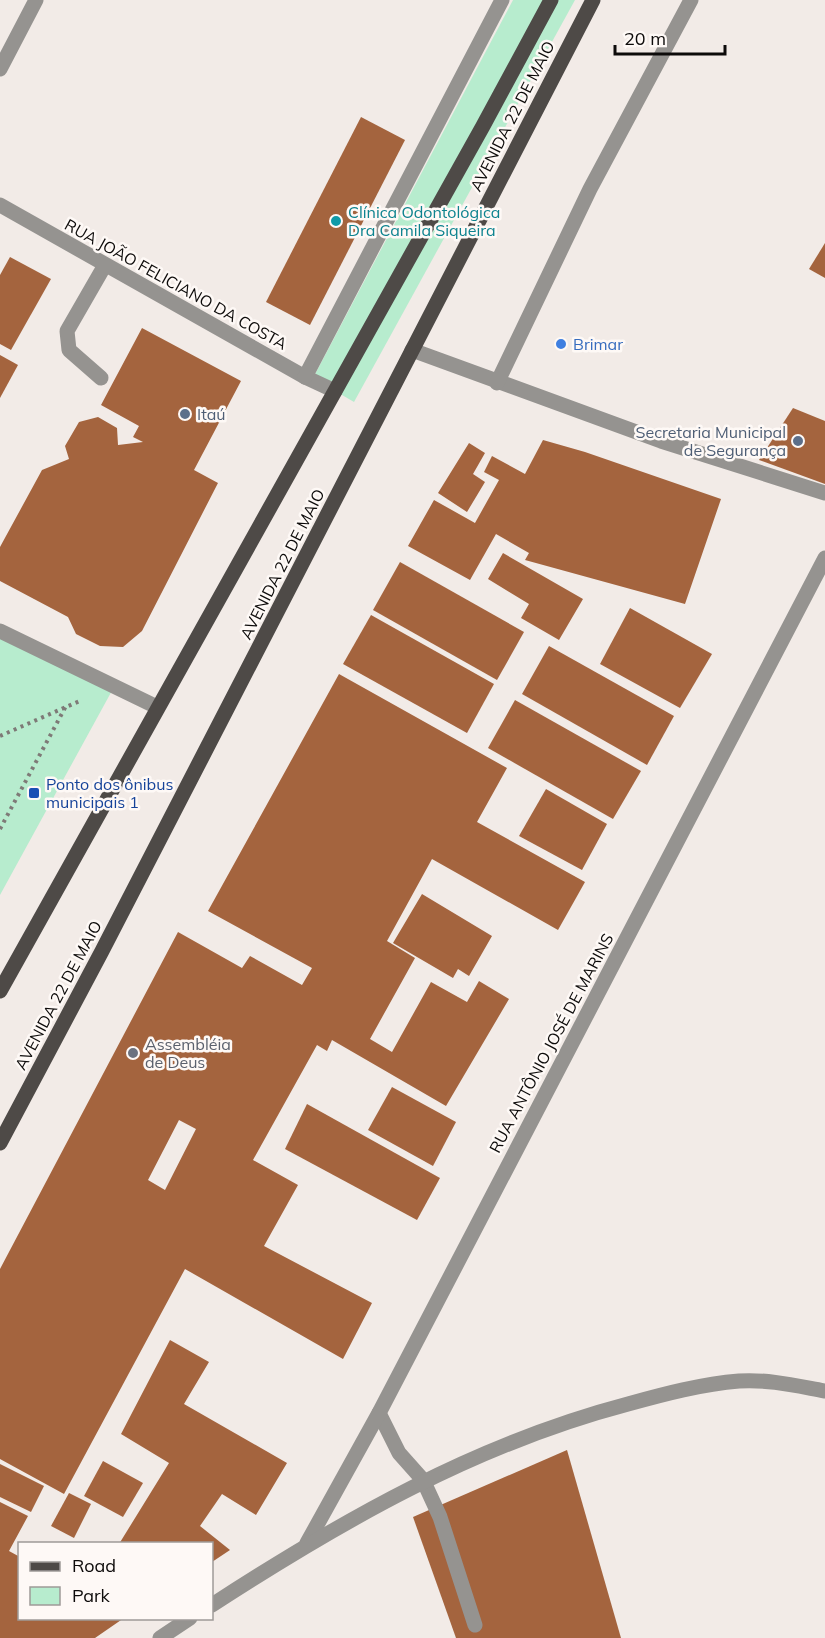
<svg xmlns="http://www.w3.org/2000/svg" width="825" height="1638" viewBox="0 0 825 1638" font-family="Mulish,sans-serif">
<rect width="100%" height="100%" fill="#f2ebe7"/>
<g fill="#b7ecce">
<polygon points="513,0 575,0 354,402 313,378"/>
<polygon points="0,631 114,687 0,895"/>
</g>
<g fill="#a4643e" fill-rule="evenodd">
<polygon points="361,117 405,140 310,325 266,302"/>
<polygon points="825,243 825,278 809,269"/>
<polygon points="10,257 51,279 11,350 0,344 0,275"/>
<polygon points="142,328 241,381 194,470 218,483 142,631 123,647 100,646 76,634 68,617 0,581 0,547 42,470 69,459 65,446 79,422 98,417 117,428 118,445 143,442 133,437 139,426 101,405"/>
<polygon points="0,355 18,365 0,398"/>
<polygon points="793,408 825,421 825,484 759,460"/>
<polygon points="543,440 585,452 721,499 685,604 525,560 529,553 496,534 470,580 408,546 434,500 475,523 499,480 484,472 492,456 525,474"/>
<polygon points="469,443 485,453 473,474 485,482 467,512 438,493"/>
<polygon points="503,553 583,599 559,640 521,618 529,604 488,579"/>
<polygon points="400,562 524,632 497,680 373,610"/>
<polygon points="630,608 712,654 680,708 600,664"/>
<polygon points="371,615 494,684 467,733 343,664"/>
<polygon points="549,646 674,716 647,765 522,694"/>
<path d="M339,674L507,768L477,822L585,882L558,930L432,859L387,941L415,958L370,1039L392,1052L431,982L467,1002L479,981L509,999L446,1106L332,1040L327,1051L317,1045L253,1160L298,1185L264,1246L372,1303L343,1359L185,1269L64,1494L0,1459V1269L178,932L242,968L250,956L302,985L312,968L208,911ZM179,1120L196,1129L165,1190L148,1180Z"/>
<polygon points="515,700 641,771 613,819 488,748"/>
<polygon points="546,789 607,824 582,870 519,836"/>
<polygon points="422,894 492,936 469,976 458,969 453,978 393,943"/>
<polygon points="392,1087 456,1122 433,1166 368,1130"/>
<polygon points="307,1104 440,1178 417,1220 285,1149"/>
<polygon points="170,1340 209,1362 184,1404 287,1463 256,1515 222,1494 200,1526 230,1550 212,1562 212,1544 119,1544 169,1463 121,1434"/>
<polygon points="567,1450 621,1638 456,1638 413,1517"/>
<polygon points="103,1461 143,1483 123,1517 84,1496"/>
<polygon points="0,1464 44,1486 31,1512 0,1497"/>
<polygon points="69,1493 91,1504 74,1538 51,1526"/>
<polygon points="0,1502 28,1516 9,1551 20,1557 20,1618 124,1618 95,1638 0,1638"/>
</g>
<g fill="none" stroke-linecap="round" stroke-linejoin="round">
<g stroke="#7e7a77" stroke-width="4" stroke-dasharray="3 4.5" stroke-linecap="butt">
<polyline points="0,736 82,700"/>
<polyline points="0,829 66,706"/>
</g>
<g stroke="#959390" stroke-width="15">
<polyline points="101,378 69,350 67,331 105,265"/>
<polyline points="423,1480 440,1517 475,1625"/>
</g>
<g stroke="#959390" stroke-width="15">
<polyline points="0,69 36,0"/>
<polyline points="0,205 305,377 335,391"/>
<polyline points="412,350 661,441 825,493"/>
<polyline points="305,377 502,0"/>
<polyline points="497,383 590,189 691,0"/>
<polyline points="0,631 157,707"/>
<polyline points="379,1413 399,1453 423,1480"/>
<polyline points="307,1543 379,1413 825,558"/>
<path d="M212,1605C343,1520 476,1444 628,1404C664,1394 702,1384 739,1381C768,1379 797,1386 825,1391"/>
<polyline points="160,1638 190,1618"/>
</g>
<g stroke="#4e4a47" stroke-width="15">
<polyline points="0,991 483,126 551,0"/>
<polyline points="0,1143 102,951 593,0"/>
</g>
</g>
<circle fill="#0f9aa8" stroke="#fef9f6" stroke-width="2" cx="336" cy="221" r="6"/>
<circle fill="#3f7fe0" stroke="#fef9f6" stroke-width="2" cx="561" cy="344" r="6"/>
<g fill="#5c6f8a" stroke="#fef9f6" stroke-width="2">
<circle cx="185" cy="414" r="6"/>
<circle cx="798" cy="441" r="6"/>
</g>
<rect fill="#1a4fb4" stroke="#fef9f6" stroke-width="2" x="28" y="787" width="12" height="12" rx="3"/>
<circle fill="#6b7280" stroke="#fef9f6" stroke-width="2" cx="133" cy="1053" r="6"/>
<g text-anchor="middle" stroke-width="5" stroke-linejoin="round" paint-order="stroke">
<g font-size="16" fill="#0d0b0a" stroke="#fef9f6">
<text transform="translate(512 116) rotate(-63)" y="6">AVENIDA 22 DE MAIO</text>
<text transform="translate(176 284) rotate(29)" y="6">RUA JOÃO FELICIANO DA COSTA</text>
<text transform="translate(282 564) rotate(-63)" y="6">AVENIDA 22 DE MAIO</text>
<text transform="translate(58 995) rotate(-62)" y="6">AVENIDA 22 DE MAIO</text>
<text transform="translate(551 1043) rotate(-62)" y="6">RUA ANTÔNIO JOSÉ DE MARINS</text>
</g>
<g font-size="16" fill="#0d838f" stroke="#fef9f6" text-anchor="start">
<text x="348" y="218">Clínica Odontológica<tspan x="348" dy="18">Dra Camila Siqueira</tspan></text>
</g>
<g font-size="16" fill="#366cbe" stroke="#fef9f6" text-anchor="start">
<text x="573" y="350">Brimar</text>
</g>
<g font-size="16" fill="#4e5e75" stroke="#fef9f6" text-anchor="start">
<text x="197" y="420">Itaú</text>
<text x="786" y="438" text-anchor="end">Secretaria Municipal<tspan x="786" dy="18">de Segurança</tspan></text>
</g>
<g font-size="16" fill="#164399" stroke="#fef9f6" text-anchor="start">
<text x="46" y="790">Ponto dos ônibus<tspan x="46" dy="18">municipais 1</tspan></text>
</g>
<g font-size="16" fill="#5b616d" stroke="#fef9f6" text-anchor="start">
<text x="145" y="1050">Assembléia<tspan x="145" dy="18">de Deus</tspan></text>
</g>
</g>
<rect x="18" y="1542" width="195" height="78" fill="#fef9f6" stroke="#9e9a98" stroke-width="1.5"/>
<rect x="30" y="1562" width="30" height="9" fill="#4e4a47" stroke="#9e9a98" stroke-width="1.5"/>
<text x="72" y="1572" font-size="18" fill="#0d0b0a">Road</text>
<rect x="30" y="1587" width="30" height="18" fill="#b7ecce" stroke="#9e9a98" stroke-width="1.5"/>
<text x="72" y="1602" font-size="18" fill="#0d0b0a">Park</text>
<path d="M615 45v9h110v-9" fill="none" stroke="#0d0b0a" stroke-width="3"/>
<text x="624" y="45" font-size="18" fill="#0d0b0a" stroke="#fef9f6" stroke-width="4.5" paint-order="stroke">20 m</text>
</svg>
